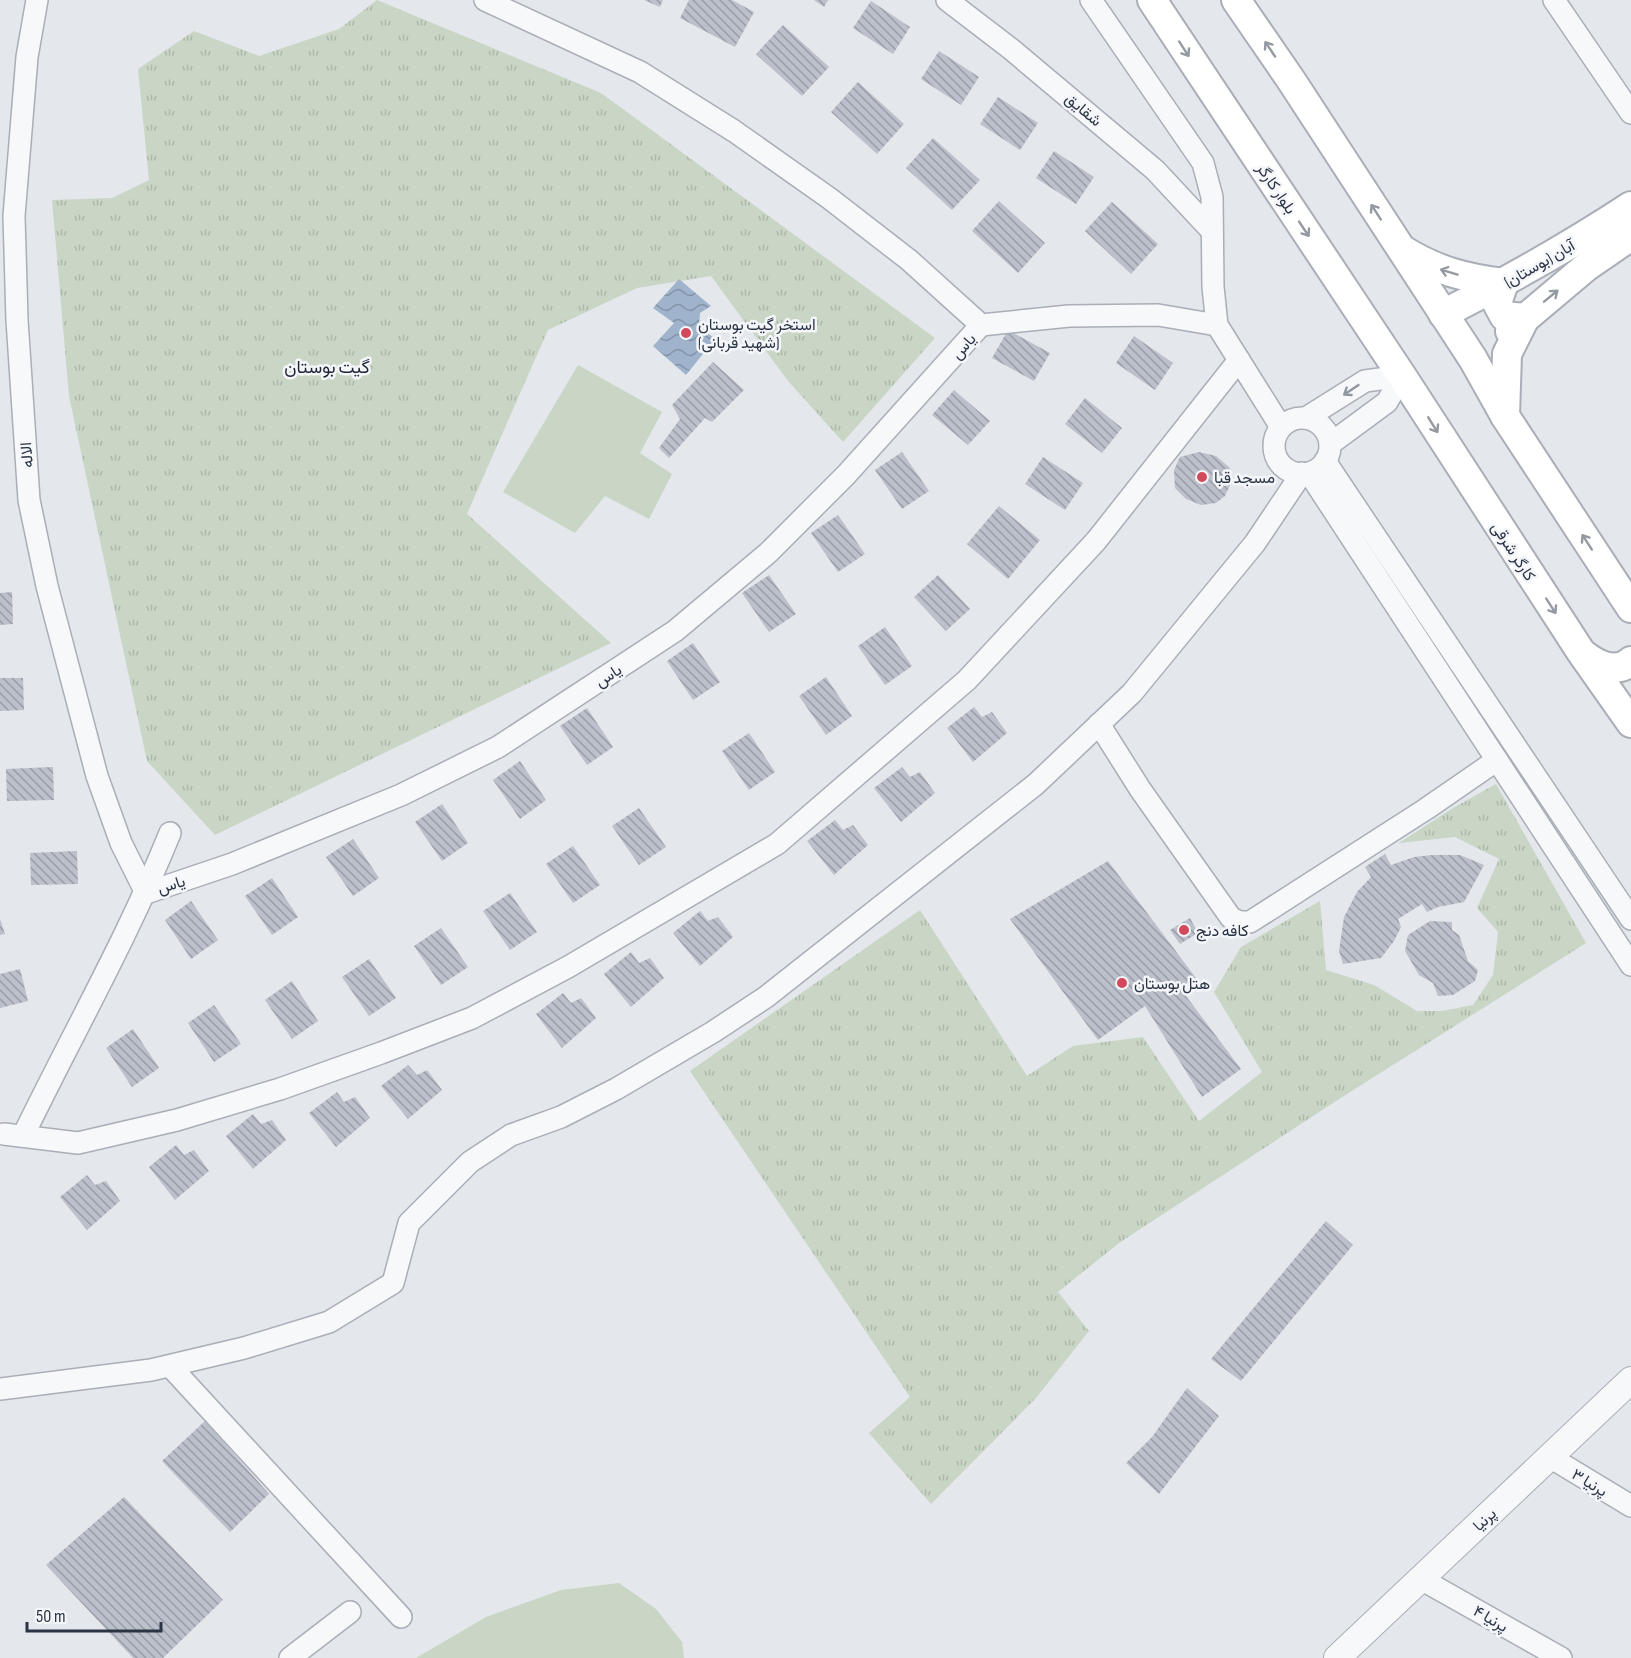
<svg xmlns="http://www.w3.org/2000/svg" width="1631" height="1658" viewBox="0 0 1631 1658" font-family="'Sofia Sans Condensed',Vazirmatn,sans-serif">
<defs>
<pattern id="grass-tufts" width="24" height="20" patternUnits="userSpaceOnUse" patternTransform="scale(1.5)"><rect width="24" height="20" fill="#c9d6c5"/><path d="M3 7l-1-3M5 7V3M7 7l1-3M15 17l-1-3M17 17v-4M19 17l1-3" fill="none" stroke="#adb8ab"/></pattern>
<pattern id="water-waves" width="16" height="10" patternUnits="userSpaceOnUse" patternTransform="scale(1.5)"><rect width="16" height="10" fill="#9fb4cc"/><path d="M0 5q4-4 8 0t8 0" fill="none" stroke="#8293a7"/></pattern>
<pattern id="building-back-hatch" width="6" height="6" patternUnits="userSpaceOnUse" patternTransform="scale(1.5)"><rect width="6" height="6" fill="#bbc0ca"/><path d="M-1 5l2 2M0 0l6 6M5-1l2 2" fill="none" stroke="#989da6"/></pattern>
</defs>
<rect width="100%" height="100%" fill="#e4e7ec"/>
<g fill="url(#grass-tufts)">
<polygon points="377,0 601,93 935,338 843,442 788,381 711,276 637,288 548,330 467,514 611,643 215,835 147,761 69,396 52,200 112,198 149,180 138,69 194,31 259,56 339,29"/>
<polygon points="1496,784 1586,943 1336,1101 1119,1243 1058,1292 1089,1331 1036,1398 931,1504 869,1433 910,1397 690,1071 920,910 1027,1076 1073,1046 1143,1037 1199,1121 1262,1072 1214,992 1241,947 1320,901 1326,970 1374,985 1417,1011 1442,1011 1473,1005 1493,975 1498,932 1477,908 1499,859 1455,837 1399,843 1453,808"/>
</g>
<g fill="#c9d6c5">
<polygon points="578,365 662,412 640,453 672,474 649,519 605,496 575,533 503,492"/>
<polygon points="619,1583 656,1609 682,1642 684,1658 416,1658 486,1617 561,1590"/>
</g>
<polygon fill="url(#water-waves)" points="679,279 711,306 700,313 699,326 715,339 686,375 653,346 674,323 653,308"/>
<g fill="url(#building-back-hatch)">
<polygon points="644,0 663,0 660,7"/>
<polygon points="689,0 732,0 754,12 735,47 680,18"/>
<polygon points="814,0 828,0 824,7"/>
<polygon points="871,1 910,27 893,54 853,28"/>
<polygon points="783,25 829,67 802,96 756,54"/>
<polygon points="939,51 979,77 961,105 921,79"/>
<polygon points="858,82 904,124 877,154 831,112"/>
<polygon points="998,97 1038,123 1020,150 980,124"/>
<polygon points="933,138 980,180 952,210 906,168"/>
<polygon points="1054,151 1094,177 1076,204 1036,178"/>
<polygon points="999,201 1045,243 1018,273 972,231"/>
<polygon points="1112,202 1158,244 1131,274 1085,231"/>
<polygon points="1008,330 1050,353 1034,381 992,358"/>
<polygon points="1134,336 1173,363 1155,390 1116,363"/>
<polygon points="713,362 744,390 712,422 705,418 669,458 659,448 680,419 672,405"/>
<polygon points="954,390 990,421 968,445 932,415"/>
<polygon points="1085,398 1122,428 1102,453 1065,424"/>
<polygon points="902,452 929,491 902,509 875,470"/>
<polygon points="1199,452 1216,456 1230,468 1231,483 1225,496 1216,503 1201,505 1186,499 1175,488 1174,470 1180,457"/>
<polygon points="1043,457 1083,483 1065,510 1025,484"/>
<polygon points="999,506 1040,540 1008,579 967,544"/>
<polygon points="838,515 865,554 838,572 811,533"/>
<polygon points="769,575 796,614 769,632 742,593"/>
<polygon points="938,575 970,609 946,631 914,597"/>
<polygon points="12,592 13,624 0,625 0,593"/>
<polygon points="885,627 912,666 885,685 858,646"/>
<polygon points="693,643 720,682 693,700 667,661"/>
<polygon points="826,677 852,716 826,735 799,696"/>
<polygon points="0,678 23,678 24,710 0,711"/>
<polygon points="974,707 982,717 992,712 1007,733 973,762 947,728"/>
<polygon points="587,708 613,747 587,765 560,726"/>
<polygon points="749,733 775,772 749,790 722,751"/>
<polygon points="520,761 546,800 520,819 493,780"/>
<polygon points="53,767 54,800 7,801 6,769"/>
<polygon points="902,767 910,777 920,772 935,793 901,822 874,788"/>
<polygon points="442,804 468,843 442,861 415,822"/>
<polygon points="639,808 666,847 639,865 612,826"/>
<polygon points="835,820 843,830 853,825 868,845 834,875 807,841"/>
<polygon points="353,839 379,878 353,896 326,857"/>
<polygon points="573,846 600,885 573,903 546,864"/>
<polygon points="77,851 78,884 31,885 30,853"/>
<polygon points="1385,854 1391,865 1414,857 1433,855 1460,855 1484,865 1464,902 1438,907 1427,912 1422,904 1398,919 1401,927 1394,941 1381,958 1343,964 1339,951 1344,917 1357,892 1371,877 1365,867"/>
<polygon points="1108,861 1196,978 1180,988 1241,1069 1202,1097 1145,1006 1098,1040 1010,919"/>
<polygon points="272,878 298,917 272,935 245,896"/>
<polygon points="510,893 537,932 510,950 483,911"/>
<polygon points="191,901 218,940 191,959 165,920"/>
<polygon points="700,911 708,921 718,917 733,937 700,966 673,933"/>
<polygon points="1190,918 1198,933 1180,944 1170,930"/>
<polygon points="0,919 5,934 0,935"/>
<polygon points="1430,921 1452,922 1452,930 1459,935 1468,961 1478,970 1475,981 1453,995 1438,996 1433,983 1419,975 1405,951 1408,935"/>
<polygon points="441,928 468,967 441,985 414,946"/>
<polygon points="631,952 639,963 650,958 664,978 631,1007 604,974"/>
<polygon points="369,959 396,998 369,1016 342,977"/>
<polygon points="20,969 28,1001 0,1008 0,974"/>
<polygon points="292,981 318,1021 292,1039 265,1000"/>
<polygon points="563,993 571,1003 581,998 596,1018 562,1048 536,1014"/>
<polygon points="214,1005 241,1044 214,1062 188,1023"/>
<polygon points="133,1029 159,1068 132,1087 106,1048"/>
<polygon points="408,1065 417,1075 427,1070 442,1090 408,1119 381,1086"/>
<polygon points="337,1092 344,1102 355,1097 370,1118 336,1147 309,1113"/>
<polygon points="253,1114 261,1124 272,1120 286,1140 253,1169 226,1136"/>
<polygon points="176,1145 184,1155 194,1150 209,1171 175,1200 149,1167"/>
<polygon points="87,1175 95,1185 106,1181 120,1201 87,1230 60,1197"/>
<polygon points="1326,1221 1353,1245 1241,1381 1211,1359"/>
<polygon points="1187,1388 1219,1416 1159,1494 1126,1463 1152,1437"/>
<polygon points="205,1421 269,1494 230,1532 162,1461"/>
<polygon points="124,1497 223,1600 163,1658 133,1658 46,1565"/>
</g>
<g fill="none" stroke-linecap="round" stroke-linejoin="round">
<g stroke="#a9aeb7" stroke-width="24">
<g id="minor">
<polyline points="37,0 27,57 14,216 17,320 29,500 47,586 97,776 121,843 146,893 232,864 401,795 498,747 675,631 768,553 846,475 981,325"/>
<polyline points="485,0 640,72 734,131 829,198 909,260 981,325 1069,316 1158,315 1217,325"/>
<polyline points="947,0 1011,49 1155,170 1211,230"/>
<polyline points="1091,0 1203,163 1212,197 1213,287 1217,325 1281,427"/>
<polyline points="1554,0 1631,113"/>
<polyline points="1306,418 1365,381 1402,376"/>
<circle cx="1302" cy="446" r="28"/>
<polyline points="1330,444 1387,402 1402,376"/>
<polyline points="1325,461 1631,919"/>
<polyline points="1309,473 1631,965"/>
<polyline points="1099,724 1140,789 1231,918 1240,922 1250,922 1426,809 1497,760"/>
<polyline points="4,1134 78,1143 177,1120 280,1089 381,1053 472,1018 568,967 777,844 967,680 1096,541 1239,360"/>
<path d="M23,1136C72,1035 128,937 170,833"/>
<polyline points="170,1366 401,1617"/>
<polyline points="0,1389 151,1370 244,1348 329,1322 393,1283 409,1223 470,1162 511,1135 561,1117 616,1089 713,1032 766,997 1036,784 1132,693 1255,543 1302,473"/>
<polyline points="1550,1457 1631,1506"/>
<polyline points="1421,1579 1561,1658"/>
<polyline points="290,1658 350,1612"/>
</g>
</g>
<g stroke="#a9aeb7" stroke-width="28">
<polyline id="tertiary" points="1337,1658 1631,1380"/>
</g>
<g stroke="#a9aeb7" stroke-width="32">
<g id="secondary">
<polyline points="1152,0 1402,376 1581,652 1631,723"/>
<polyline points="1236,0 1291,80 1473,359 1505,416 1631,608"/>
<path d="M1403,250C1437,271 1465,278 1504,283L1497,303L1504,316L1525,318L1507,354L1505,416"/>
<path d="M1443,314C1508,281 1570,246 1631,206"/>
<polyline points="1510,331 1586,267 1631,236"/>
<path d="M1583,654C1596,664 1616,675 1631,661"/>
</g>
</g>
<use href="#minor" stroke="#f7f8fa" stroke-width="21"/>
<use href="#tertiary" stroke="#f7f8fa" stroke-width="26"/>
<use href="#secondary" stroke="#fff" stroke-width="28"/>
</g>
<defs><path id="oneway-shaft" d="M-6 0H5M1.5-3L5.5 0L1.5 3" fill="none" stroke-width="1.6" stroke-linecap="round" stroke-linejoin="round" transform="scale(1.5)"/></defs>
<g stroke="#959aa2">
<use href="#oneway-shaft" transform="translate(1184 49) rotate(57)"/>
<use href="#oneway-shaft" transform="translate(1270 49) rotate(-124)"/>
<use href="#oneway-shaft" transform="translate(1376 212) rotate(-123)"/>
<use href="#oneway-shaft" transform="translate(1304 229) rotate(56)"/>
<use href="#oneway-shaft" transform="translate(1449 272) rotate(-163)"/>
<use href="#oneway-shaft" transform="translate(1551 296) rotate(-39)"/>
<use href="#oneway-shaft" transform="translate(1433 425) rotate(58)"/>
<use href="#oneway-shaft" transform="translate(1587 542) rotate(-123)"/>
<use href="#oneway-shaft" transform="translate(1551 606) rotate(57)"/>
</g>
<use stroke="#9196a0" href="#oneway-shaft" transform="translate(1351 390) rotate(146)"/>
<g fill="#d1495b" stroke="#f4f6f9" stroke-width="2">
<circle cx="686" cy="333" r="6"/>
<circle cx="1202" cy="477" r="6"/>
<circle cx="1184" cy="930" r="6"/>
<circle cx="1122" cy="983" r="6"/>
</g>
<g text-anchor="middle" stroke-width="5" stroke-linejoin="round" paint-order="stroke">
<g font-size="16" fill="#2b3445" stroke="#f4f6f9">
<text transform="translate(1084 109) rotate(40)" y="6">شقایق</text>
<text transform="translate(1277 188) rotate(56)" y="6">بلوار کارگر</text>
<text transform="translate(1539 263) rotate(-30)" y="6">آبان (بوستان)</text>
<text transform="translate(963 346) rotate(-49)" y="6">یاس</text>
<text transform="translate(26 455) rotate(-94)" y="6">الاله</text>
<text transform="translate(1514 551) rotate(57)" y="6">کارگر شرقی</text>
<text transform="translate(608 675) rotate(-33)" y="6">یاس</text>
<text transform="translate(171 884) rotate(-18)" y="6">یاس</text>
<text transform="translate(1590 1482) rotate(31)" y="6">پرنیا ۳</text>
<text transform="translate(1484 1519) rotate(-43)" y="6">پرنیا</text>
<text transform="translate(1491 1618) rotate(30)" y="6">پرنیا ۴</text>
</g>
<g font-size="16" fill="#2b3445" stroke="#f4f6f9" text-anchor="start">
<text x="698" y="330">استخر گیت بوستان<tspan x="698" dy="18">(شهید قربانی)</tspan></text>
<text x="1214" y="483">مسجد قبا</text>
<text x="1196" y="936">کافه دنج</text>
<text x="1134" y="989">هتل بوستان</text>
</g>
<g font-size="18" fill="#1d2536" stroke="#f4f6f9">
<text x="327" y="373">گیت بوستان</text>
</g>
</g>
<path d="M27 1622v9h134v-9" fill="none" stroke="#2b3445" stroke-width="3"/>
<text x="36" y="1622" font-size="18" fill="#2b3445" stroke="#f4f6f9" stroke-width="4.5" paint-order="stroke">50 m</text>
</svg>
